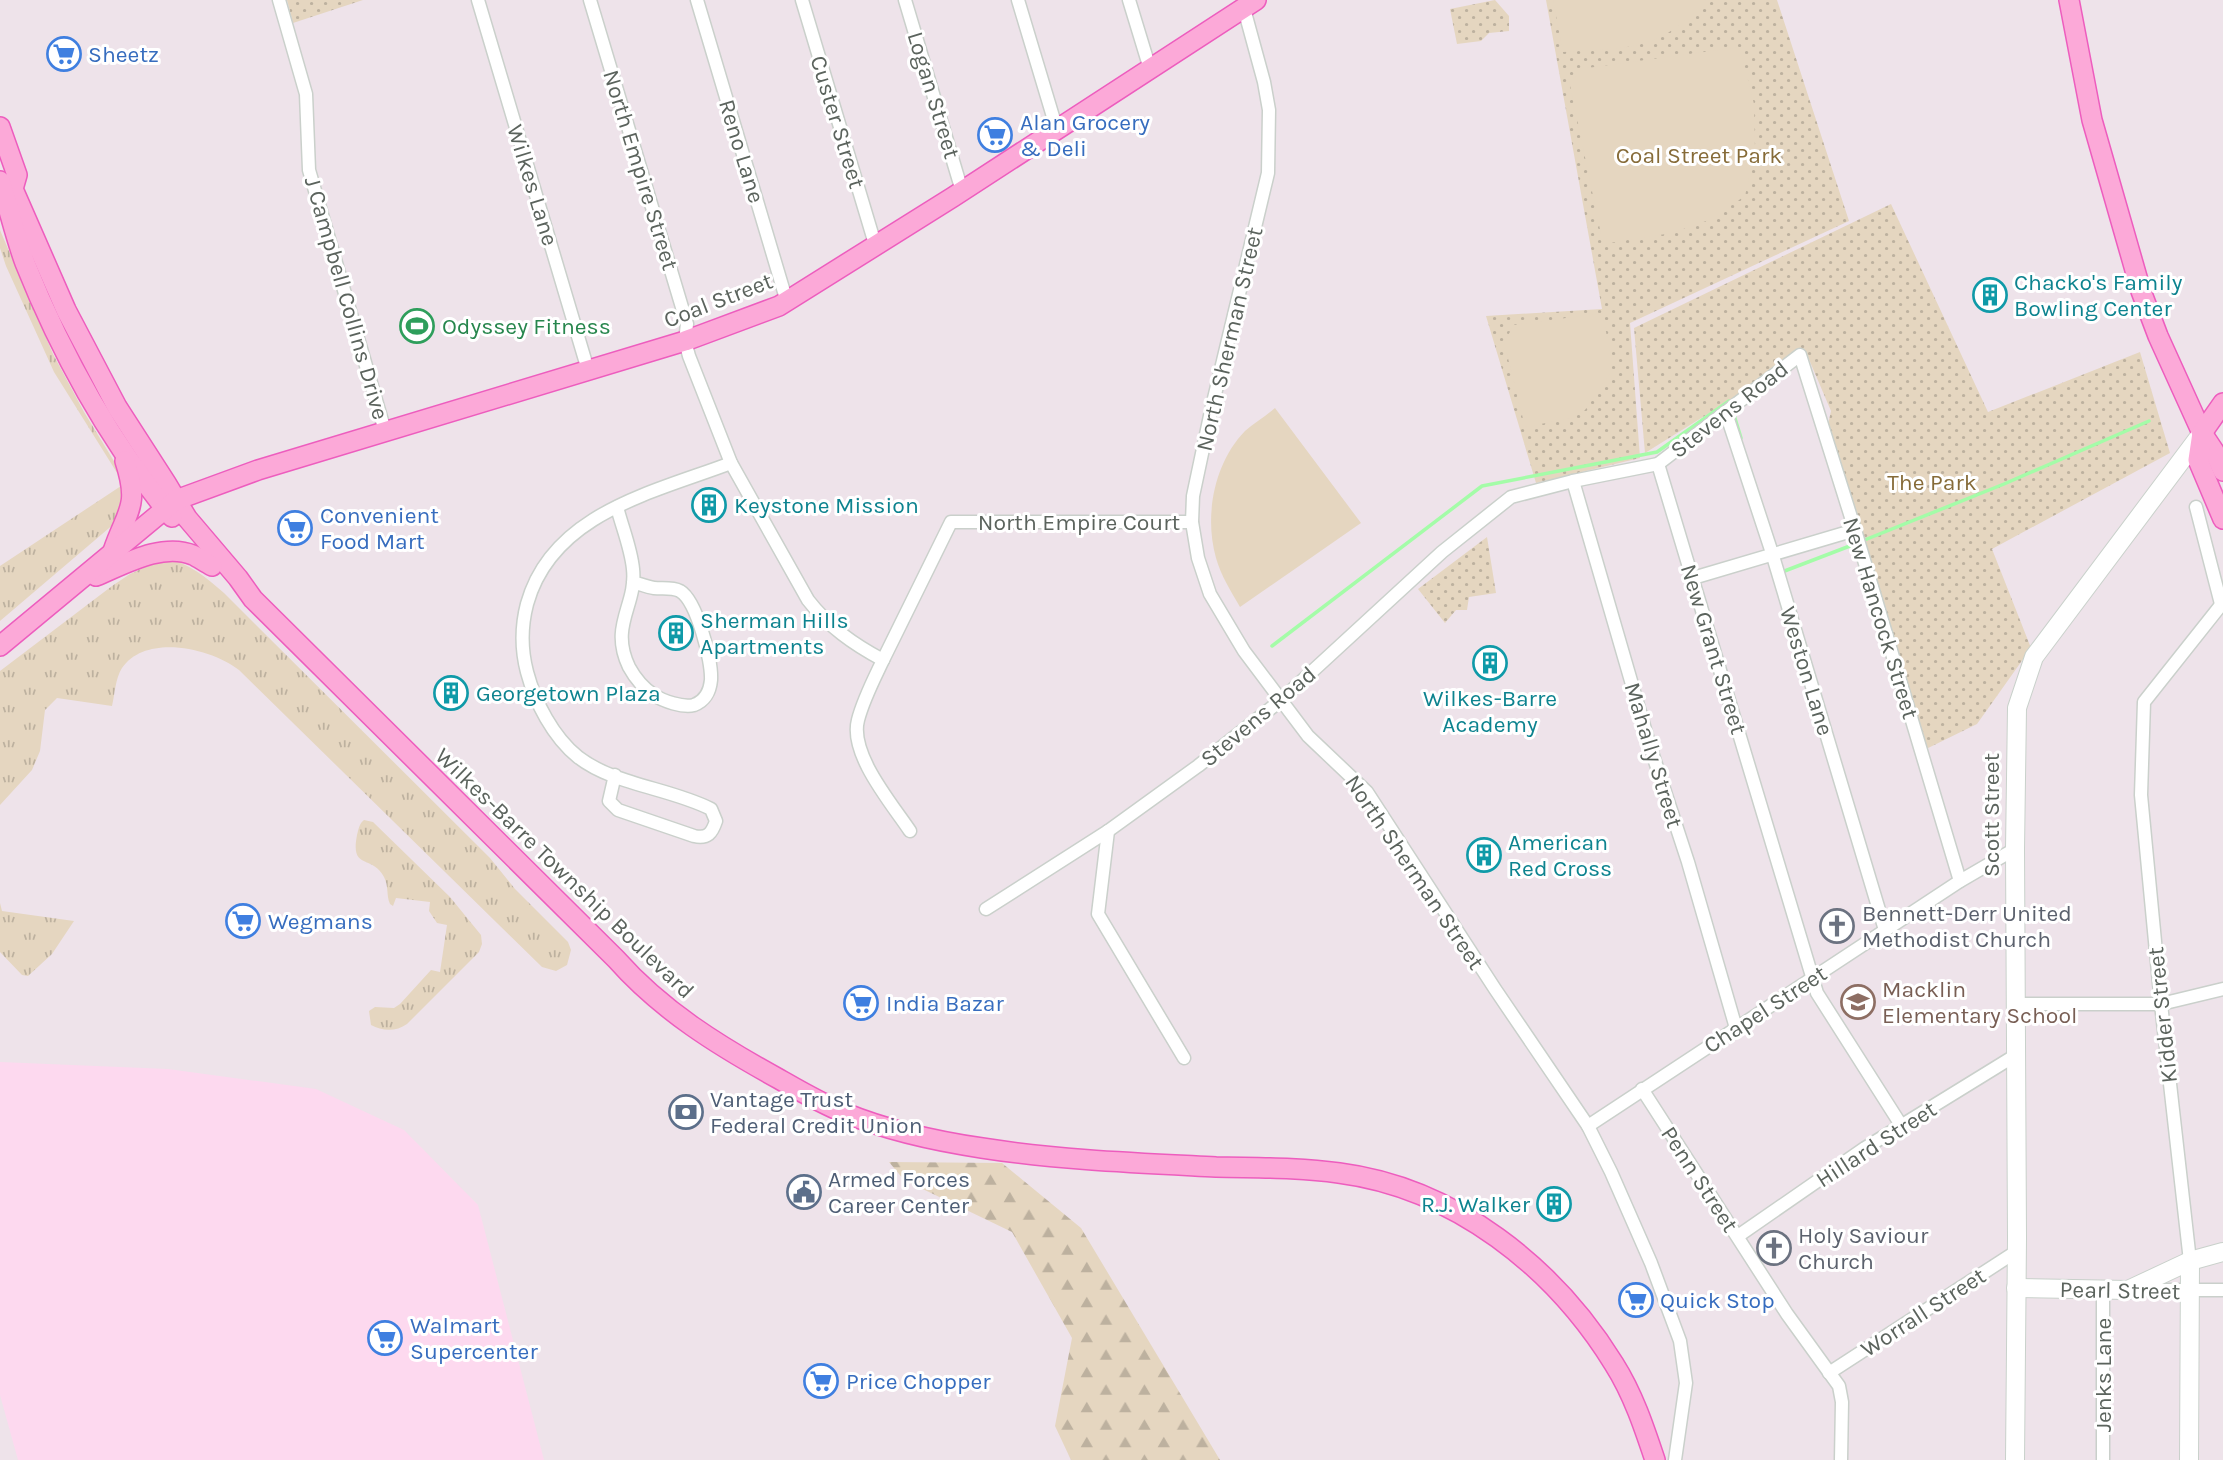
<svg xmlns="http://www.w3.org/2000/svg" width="2223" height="1460" viewBox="0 0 2223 1460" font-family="Karla,sans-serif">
<defs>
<pattern id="grass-tufts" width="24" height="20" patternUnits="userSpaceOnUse" patternTransform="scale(1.75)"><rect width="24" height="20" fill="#e5d6c0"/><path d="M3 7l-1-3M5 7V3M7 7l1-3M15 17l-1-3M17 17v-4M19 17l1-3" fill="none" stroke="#bdb19f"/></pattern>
<pattern id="forest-firs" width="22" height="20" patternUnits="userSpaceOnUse" patternTransform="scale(1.75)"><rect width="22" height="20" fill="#e5d6c0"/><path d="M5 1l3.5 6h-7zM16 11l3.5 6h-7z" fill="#bdb19f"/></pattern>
<pattern id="park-dots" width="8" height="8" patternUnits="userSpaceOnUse" patternTransform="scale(1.75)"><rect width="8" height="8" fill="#e5d6c0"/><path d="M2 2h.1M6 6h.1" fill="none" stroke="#bdb19f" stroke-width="1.8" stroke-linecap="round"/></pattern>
</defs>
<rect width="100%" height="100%" fill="#eee3ea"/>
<polygon fill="#fdd9ef" points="0,1062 168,1069 316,1089 404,1130 478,1205 544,1460 18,1460 0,1395"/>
<g fill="url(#grass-tufts)">
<polygon points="0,230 53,354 84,412 123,476 127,493 115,523 0,621 0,566 124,484 54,372 6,266 0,248"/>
<path d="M166,558C190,564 206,577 224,593L490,858L515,889L568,942L571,950L567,965L556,971L542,967L239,670C211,648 146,633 122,668C115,679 115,694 112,706L57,698L45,710L40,751L32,770L0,805V671L112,586L130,574Z"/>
<path d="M364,820L373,822L450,897L481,935L482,944L479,952L407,1024C396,1032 382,1031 371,1025L369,1011L375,1007L394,1008L400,1004L431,970L440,972L447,925L437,923L429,911L430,902L396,898L393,906L390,904C386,895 389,886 384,877C372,854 350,871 357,835C359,828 359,824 364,820Z"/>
<polygon points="0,903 2,911 74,921 52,954 28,976 22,975 0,952"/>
</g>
<polygon fill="url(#forest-firs)" points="889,1162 1002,1163 1081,1228 1220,1460 1071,1460 1055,1426 1072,1338 1012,1232 904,1180"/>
<g fill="url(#park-dots)">
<polygon points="287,0 363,0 293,23"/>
<polygon points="1495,0 1509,16 1509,31 1489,33 1481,41 1457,44 1450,9"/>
<polygon points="1546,0 1777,0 1849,221 1630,323 1640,458 1536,483 1486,316 1602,309"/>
<polygon points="1891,204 1988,412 2140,352 2170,453 1992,549 2031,648 1977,724 1922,751 1825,438 1831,411 1808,357 1788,364 1645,453 1634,328"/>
<polygon points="1487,537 1496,593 1469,597 1467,610 1456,610 1445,623 1418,589"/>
</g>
<g fill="#e5d6c0">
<path d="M1553,0H1706C1660,52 1627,48 1563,52Z"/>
<polygon points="1740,47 1754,104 1755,151 1745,196 1709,220 1672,233 1603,244 1570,85 1580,69"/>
<polygon points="1602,313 1612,360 1609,375 1585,410 1572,418 1525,427 1504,342 1514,325"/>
<path d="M1275,408L1361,523L1240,607C1231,591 1221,576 1216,558C1204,516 1214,463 1245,431C1254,423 1266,416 1275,408Z"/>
</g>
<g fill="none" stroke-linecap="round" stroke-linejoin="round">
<g stroke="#a4fca8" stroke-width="3.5">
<polyline points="1733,412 1741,438"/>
<polyline points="1862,541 2004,484 2149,421"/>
<polyline points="1782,572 1855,544"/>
<polyline points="1272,646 1482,486 1657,452 1729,401 1730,404"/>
</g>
<g stroke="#cad0cb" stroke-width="15">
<g id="street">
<polyline points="279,0 306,94 309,170 385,431"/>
<polyline points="478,0 588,370"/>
<path d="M590,0L687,324L685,341L689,356L731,463L808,600C829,627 853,644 883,660L951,522H1192"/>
<polyline points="697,0 787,302"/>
<polyline points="802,0 875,244"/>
<polyline points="905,0 962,191"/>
<polyline points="1018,0 1057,130"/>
<polyline points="1129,0 1150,69"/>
<polyline points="1243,5 1264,82 1269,110 1268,173 1211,411 1193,496 1192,522 1198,558 1210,594 1244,651 1308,736 1367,792 1495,989 1588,1126 1611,1172 1651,1263 1680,1341 1686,1383 1675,1460"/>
<polyline points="1726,413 1772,553 1885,930"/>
<polyline points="1658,464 1817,993 1901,1125"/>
<polyline points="1573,481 1649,743 1688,862 1736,1028"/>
<path d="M617,507C622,527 631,548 633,569C637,606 609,625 629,667C635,678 643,688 654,695C663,701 683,708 694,705C705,701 710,691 711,680C712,661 697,601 680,591C672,587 662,589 654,588C647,587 640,584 633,582"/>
<polyline points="2196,507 2221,604"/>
<polyline points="1693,578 1855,530"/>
<path d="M883,660C874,679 863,700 858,720C849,754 892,804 910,831"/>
<path d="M615,775L609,801L618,810L694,836C708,839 712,833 716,821L711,809C670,788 614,785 578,757C553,737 535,702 527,672C521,649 521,627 527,604C552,513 655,492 731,463"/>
<polyline points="1108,831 1098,914 1184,1058"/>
<polyline points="986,909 1108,831 1198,766 1280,701 1442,552 1511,497 1573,481 1658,464 1800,355 1855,530 1960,881"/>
<polyline points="2017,1004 2161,1004 2223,989"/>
<polyline points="1642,1089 1787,1314 1839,1386 1842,1402 1841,1460"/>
<polyline points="1588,1126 1960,881 2015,849"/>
<polyline points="1738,1236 1865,1148 2016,1055"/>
<polyline points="2190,1261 2161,1004 2141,795 2144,702 2221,605 2223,596"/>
<polyline points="2103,1290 2103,1460"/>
<polyline points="2132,1290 2223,1290"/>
<polyline points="1829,1373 2017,1251"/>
</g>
</g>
<g stroke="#c9d1cb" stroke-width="20">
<g id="secondary">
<polyline points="2016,1288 2128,1290 2190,1261 2223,1252"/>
<polyline points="2015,1460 2017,1238 2015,849 2017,708 2034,657 2202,433"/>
<polyline points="2189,1460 2190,1261"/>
</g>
</g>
<g stroke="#ed5dbe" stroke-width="22">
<g id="primary">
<polyline points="2069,0 2092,120 2141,291 2158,336 2202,433 2214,451 2223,471"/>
<path d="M0,127L17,175L13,189L66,310L117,407L166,483L187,518L238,578L253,599L616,959C662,1011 719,1046 779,1079C800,1091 822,1104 845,1113C889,1131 935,1141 982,1148C1059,1160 1138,1163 1216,1167C1257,1168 1298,1167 1339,1173C1455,1188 1554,1267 1614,1364C1633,1394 1644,1427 1655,1460"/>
<path d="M0,181C9,208 15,236 25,263C61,353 110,442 172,517"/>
<polyline points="2223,403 2202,433 2198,460 2223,519"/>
<path d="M113,551C127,510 140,507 125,461"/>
<path d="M96,576C123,565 162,542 193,555C199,558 206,563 212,566"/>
<polyline points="0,646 176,500 258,470 685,341 779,306 953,197 1256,0"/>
</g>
</g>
<use href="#street" stroke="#fff" stroke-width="12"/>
<use href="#secondary" stroke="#fff" stroke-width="18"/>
<use href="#primary" stroke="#fca9d8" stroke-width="19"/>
</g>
<defs>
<g id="supermarket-ring" transform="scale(1.75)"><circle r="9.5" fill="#fff" stroke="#3f7fe0" stroke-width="1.5"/><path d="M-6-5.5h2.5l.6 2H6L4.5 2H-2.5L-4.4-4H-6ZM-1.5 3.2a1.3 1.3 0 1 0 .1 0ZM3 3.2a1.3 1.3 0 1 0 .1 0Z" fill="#3f7fe0"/></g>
<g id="building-ring" transform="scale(1.75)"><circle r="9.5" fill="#fff" stroke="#0f9aa8" stroke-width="1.5"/><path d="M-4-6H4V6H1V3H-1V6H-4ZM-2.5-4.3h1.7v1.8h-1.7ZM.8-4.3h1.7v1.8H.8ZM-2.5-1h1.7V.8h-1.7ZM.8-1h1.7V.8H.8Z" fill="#0f9aa8"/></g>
<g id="stadium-ring" transform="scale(1.75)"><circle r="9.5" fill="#fff" stroke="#2e9e5b" stroke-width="1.5"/><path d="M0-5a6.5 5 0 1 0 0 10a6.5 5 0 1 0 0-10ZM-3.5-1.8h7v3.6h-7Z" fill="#2e9e5b"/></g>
<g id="church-ring" transform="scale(1.75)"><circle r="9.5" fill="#fff" stroke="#6b7280" stroke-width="1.5"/><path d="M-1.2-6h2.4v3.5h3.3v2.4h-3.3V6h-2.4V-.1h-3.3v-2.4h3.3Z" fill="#6b7280"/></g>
<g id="school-ring" transform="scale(1.75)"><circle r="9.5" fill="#fff" stroke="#8d6e63" stroke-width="1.5"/><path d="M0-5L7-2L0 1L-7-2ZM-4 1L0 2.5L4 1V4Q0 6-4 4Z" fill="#8d6e63"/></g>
<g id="bank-ring" transform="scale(1.75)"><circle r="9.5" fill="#fff" stroke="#5c6f8a" stroke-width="1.5"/><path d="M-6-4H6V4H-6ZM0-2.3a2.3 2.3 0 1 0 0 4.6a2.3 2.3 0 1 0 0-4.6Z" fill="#5c6f8a"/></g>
<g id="civic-ring" transform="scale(1.75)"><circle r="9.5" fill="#fff" stroke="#5c6f8a" stroke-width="1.5"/><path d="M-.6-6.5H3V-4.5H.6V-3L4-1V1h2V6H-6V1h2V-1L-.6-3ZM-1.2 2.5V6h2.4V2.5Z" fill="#5c6f8a"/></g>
</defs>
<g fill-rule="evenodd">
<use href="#supermarket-ring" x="64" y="54"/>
<use href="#supermarket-ring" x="995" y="135"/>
<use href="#building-ring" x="1990" y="295"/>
<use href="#stadium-ring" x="417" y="326"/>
<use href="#building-ring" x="709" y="505"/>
<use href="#supermarket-ring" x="295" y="528"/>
<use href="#building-ring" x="676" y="633"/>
<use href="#building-ring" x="1490" y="663"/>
<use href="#building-ring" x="451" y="693"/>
<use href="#building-ring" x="1484" y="855"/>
<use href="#supermarket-ring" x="243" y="921"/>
<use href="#church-ring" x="1837" y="926"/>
<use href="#school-ring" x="1858" y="1002"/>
<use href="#supermarket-ring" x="861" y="1003"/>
<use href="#bank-ring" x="686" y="1112"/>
<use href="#civic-ring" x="804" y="1192"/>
<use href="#building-ring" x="1554" y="1204"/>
<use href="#church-ring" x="1774" y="1248"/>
<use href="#supermarket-ring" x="1636" y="1300"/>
<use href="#supermarket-ring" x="385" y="1338"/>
<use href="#supermarket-ring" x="821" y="1381"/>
</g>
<g text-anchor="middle" stroke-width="6" stroke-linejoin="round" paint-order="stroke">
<g font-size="23" fill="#366cbe" stroke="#fff" text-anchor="start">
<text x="88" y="62">Sheetz</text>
<text x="1020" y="130">Alan Grocery<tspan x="1020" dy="26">&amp; Deli</tspan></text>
<text x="320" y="523">Convenient<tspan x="320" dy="26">Food Mart</tspan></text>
<text x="268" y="929">Wegmans</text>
<text x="886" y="1011">India Bazar</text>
<text x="1660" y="1308">Quick Stop</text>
<text x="410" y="1333">Walmart<tspan x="410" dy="26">Supercenter</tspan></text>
<text x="846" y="1389">Price Chopper</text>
</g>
<g font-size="23" fill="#5b635d" stroke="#fff">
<text transform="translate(934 95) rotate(73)" y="8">Logan Street</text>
<text transform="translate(838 122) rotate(73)" y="8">Custer Street</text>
<text transform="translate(742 151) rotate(73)" y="8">Reno Lane</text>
<text transform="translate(641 170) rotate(73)" y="8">North Empire Street</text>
<text transform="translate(533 185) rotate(73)" y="8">Wilkes Lane</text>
<text transform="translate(347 298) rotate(74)" y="8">J Campbell Collins Drive</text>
<text transform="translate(718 300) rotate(-21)" y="8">Coal Street</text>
<text transform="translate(1229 339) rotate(-77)" y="8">North Sherman Street</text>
<text transform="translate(1729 409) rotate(-38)" y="8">Stevens Road</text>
<text x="1079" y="530">North Empire Court</text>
<text transform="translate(1881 618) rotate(73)" y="8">New Hancock Street</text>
<text transform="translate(1714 649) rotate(73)" y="8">New Grant Street</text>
<text transform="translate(1807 671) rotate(73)" y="8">Weston Lane</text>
<text transform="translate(1258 716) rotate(-40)" y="8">Stevens Road</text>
<text transform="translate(1654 755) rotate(73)" y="8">Mahally Street</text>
<text transform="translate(1991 815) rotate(-90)" y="8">Scott Street</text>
<text transform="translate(1415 872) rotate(56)" y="8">North Sherman Street</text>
<text transform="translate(565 873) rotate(44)" y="8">Wilkes-Barre Township Boulevard</text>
<text transform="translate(1765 1009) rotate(-33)" y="8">Chapel Street</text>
<text transform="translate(2162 1015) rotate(-96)" y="8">Kidder Street</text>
<text transform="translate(1876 1144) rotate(-33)" y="8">Hillard Street</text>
<text transform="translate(1700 1179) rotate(57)" y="8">Penn Street</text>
<text transform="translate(2120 1290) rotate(1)" y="8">Pearl Street</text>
<text transform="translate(1923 1312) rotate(-33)" y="8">Worrall Street</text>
<text transform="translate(2103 1375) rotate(-90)" y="8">Jenks Lane</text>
</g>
<g font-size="23" fill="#866b38" stroke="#fff">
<text x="1699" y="163">Coal Street Park</text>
<text x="1932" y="490">The Park</text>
</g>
<g font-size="23" fill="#0d838f" stroke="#fff" text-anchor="start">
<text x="2014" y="290">Chacko's Family<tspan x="2014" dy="26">Bowling Center</tspan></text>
<text x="734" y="513">Keystone Mission</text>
<text x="700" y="628">Sherman Hills<tspan x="700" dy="26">Apartments</tspan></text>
<text x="476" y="701">Georgetown Plaza</text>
<text x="1490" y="706" text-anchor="middle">Wilkes-Barre<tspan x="1490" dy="26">Academy</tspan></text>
<text x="1508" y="850">American<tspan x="1508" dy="26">Red Cross</tspan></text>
<text x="1530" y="1212" text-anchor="end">R.J. Walker</text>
</g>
<g font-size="23" fill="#27864d" stroke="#fff" text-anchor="start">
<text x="442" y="334">Odyssey Fitness</text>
</g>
<g font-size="23" fill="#5b616d" stroke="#fff" text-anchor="start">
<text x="1862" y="921">Bennett-Derr United<tspan x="1862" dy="26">Methodist Church</tspan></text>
<text x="1798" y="1243">Holy Saviour<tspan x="1798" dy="26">Church</tspan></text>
</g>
<g font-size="23" fill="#785e54" stroke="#fff" text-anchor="start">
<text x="1882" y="997">Macklin<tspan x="1882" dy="26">Elementary School</tspan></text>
</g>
<g font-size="23" fill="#4e5e75" stroke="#fff" text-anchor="start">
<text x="710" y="1107">Vantage Trust<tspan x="710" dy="26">Federal Credit Union</tspan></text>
<text x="828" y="1187">Armed Forces<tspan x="828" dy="26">Career Center</tspan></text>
</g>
</g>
</svg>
